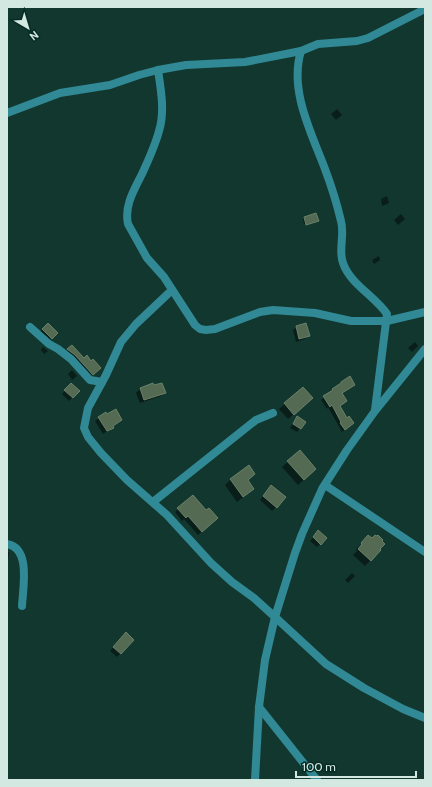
<svg xmlns="http://www.w3.org/2000/svg" width="432" height="787" viewBox="0 0 432 787" font-family="Cabin,sans-serif">
<rect width="100%" height="100%" fill="#12372f"/>
<g fill="#0007">
<polygon points="337,109 342,115 336,120 331,114"/>
<polygon points="387,196 389,203 382,206 381,199"/>
<polygon points="401,214 405,219 398,225 394,220"/>
<polygon points="304,218 317,221 304,224 303,219"/>
<polygon points="379,256 380,260 374,264 372,260"/>
<polygon points="48,324 56,333 47,342 39,333"/>
<polygon points="297,327 308,336 305,339 296,342 293,330"/>
<polygon points="415,342 418,346 412,352 408,348"/>
<polygon points="43,347 48,351 44,354 41,350"/>
<polygon points="72,347 97,371 89,377 65,353"/>
<polygon points="72,370 77,376 72,380 68,374"/>
<polygon points="341,382 341,393 339,406 350,425 342,432 328,407 327,409 321,400"/>
<polygon points="71,384 78,391 69,401 62,394"/>
<polygon points="153,385 165,392 161,396 140,403 136,393 140,389"/>
<polygon points="285,404 306,404 288,419 279,409"/>
<polygon points="298,417 300,428 297,432 290,428"/>
<polygon points="99,418 121,420 103,434 95,421"/>
<polygon points="288,462 309,475 298,485 282,467"/>
<polygon points="254,474 247,481 253,489 237,502 225,485 231,479"/>
<polygon points="268,490 276,507 272,511 260,500"/>
<polygon points="178,509 213,522 198,535 184,519 182,521 175,512"/>
<polygon points="319,531 326,538 317,547 310,541"/>
<polygon points="368,537 380,550 365,566 353,555 357,551 356,549"/>
<polygon points="7,552 9,552 8,562 7,563"/>
<polygon points="352,573 355,576 348,583 345,580"/>
<polygon points="126,633 133,640 117,657 110,651"/>
</g>
<g fill="#546a53" stroke="#6a8169">
<polygon points="316,213 319,221 306,225 304,217"/>
<polygon points="48,323 58,333 52,339 42,329"/>
<polygon points="306,323 310,336 299,339 296,326"/>
<polygon points="72,345 84,358 87,355 91,361 93,359 101,368 93,375 75,355 67,349"/>
<polygon points="350,376 355,385 342,393 347,401 340,406 347,418 349,416 354,423 345,430 340,423 341,422 332,405 330,407 323,396 333,390 332,389 341,383 341,382"/>
<polygon points="71,383 80,391 73,398 64,390"/>
<polygon points="153,383 154,385 162,383 166,393 144,400 140,388"/>
<polygon points="303,387 313,398 294,415 284,403"/>
<polygon points="116,409 122,420 113,426 114,428 107,431 98,417 106,412 107,414"/>
<polygon points="297,416 306,422 301,429 293,424"/>
<polygon points="300,450 316,469 304,480 287,461"/>
<polygon points="249,465 255,474 248,480 254,489 243,497 230,479"/>
<polygon points="271,485 286,497 277,508 263,496"/>
<polygon points="193,495 206,510 209,508 218,518 202,532 188,516 186,518 177,508"/>
<polygon points="318,530 327,538 321,545 313,537"/>
<polygon points="368,535 372,538 375,535 377,536 378,535 383,540 382,541 385,544 380,549 381,550 371,561 358,549 362,544 361,543"/>
<polygon points="126,632 134,640 121,654 113,647"/>
</g>
<g fill="none" stroke-linecap="round" stroke-linejoin="round">
<g stroke="#308995" stroke-width="8">
<path d="M301,51C289,90 311,132 325,169C331,185 337,204 341,221C345,235 338,250 343,263C350,284 375,296 387,314L375,410"/>
<path d="M158,70C161,90 165,112 159,131C155,146 148,161 142,174C134,190 124,206 128,224L147,258L164,277L195,325L200,329L206,330L215,329L260,312L273,310L315,313L351,321H387L425,312"/>
<polyline points="7,113 60,93 110,85 139,75 158,70 186,65 245,62 301,51 318,44 357,41 368,38 425,9"/>
<polyline points="172,290 136,324 121,342 106,375 88,408 84,428 88,437 101,453 127,480 167,515 211,563 232,582 254,598 275,617 326,664 364,688 403,709 425,718"/>
<polyline points="30,327 49,344 58,349 71,359 90,380 102,382"/>
<polyline points="325,485 425,552"/>
<polyline points="153,502 256,420 273,413"/>
<path d="M7,544C31,548 23,587 22,606"/>
<polyline points="259,707 317,780"/>
<polyline points="255,780 259,707 265,660 275,617 295,553 302,534 322,489 347,450 375,411 425,349"/>
</g>
</g>
<rect width="432" height="787" fill="none" stroke="#d4e8e2" stroke-width="16"/>
<g transform="translate(28 28) rotate(142)" stroke="#062d25" stroke-width="3" paint-order="stroke">
<path d="M0-3L7 15L0 10L-7 15Z" fill="#d4e8e2"/>
<text y="-6" font-size="11" font-weight="bold" text-anchor="middle" fill="#d4e8e2">N</text>
</g>
<path d="M296 771v6h120v-6" fill="none" stroke="#d4e8e2" stroke-width="2"/>
<text x="302" y="771" font-size="12" fill="#d4e8e2" stroke="#062d25" stroke-width="3" paint-order="stroke">100 m</text>
</svg>
